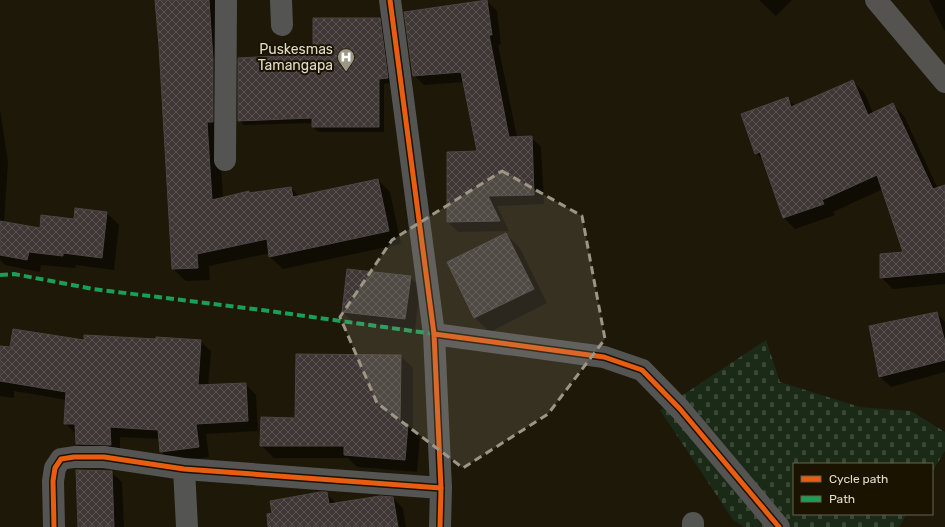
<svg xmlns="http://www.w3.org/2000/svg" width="945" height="527" viewBox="0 0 945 527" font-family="Rubik,sans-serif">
<defs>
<pattern id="cemetery-stones" width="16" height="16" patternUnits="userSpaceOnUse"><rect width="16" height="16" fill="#1a2a16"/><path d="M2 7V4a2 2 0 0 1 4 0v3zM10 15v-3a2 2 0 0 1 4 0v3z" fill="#3b4837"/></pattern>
<pattern id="building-cross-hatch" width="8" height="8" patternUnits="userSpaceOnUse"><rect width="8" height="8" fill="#3e3735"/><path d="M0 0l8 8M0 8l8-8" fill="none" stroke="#5a5351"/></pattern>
</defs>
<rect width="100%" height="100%" fill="#1d1808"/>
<polygon fill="url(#cemetery-stones)" points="766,340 780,382 860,407 911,411 945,432 945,451 932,472 932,464 794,464 794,514 907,514 899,527 744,527 733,520 660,410"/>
<g fill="#0007">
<polygon points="156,0 215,0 220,5 219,134 223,198 248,192 250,194 291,188 300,197 378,180 390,192 401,244 283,269 270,257 270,253 209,266 210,280 186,281 173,269"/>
<polygon points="759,0 792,0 776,16"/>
<polygon points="929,0 945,0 945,31 944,30"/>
<polygon points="487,1 497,11 501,44 498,45 517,137 531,137 541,147 544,204 497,206 509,231 458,232 448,222 448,153 479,152 464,82 424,85 414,75"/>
<polygon points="379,19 385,24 392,83 384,84 384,132 318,132 313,127 313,123 244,125 239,120"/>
<polygon points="852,81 864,92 873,113 893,104 904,116 938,189 945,186 945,284 893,289 881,277 904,253 883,189 833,212 835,215 795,229 784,218 765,162 756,153 787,98 795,106"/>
<polygon points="0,110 8,162 4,223 40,229 106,212 119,225 114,270 76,265 75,268 41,265 40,272 5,265 0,260"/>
<polygon points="506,234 520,248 547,303 490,332 475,318 448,262"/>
<polygon points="410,277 420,288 415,329 353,322 343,312"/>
<polygon points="937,313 945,322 945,372 891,387 880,377 870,327"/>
<polygon points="157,340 200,341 211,351 208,386 246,384 256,395 258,431 206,434 209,457 172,462 161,451 160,439 120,437 120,455 87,454 77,444 76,434 65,423 67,400 14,391 14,398 0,396 0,347 11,348 85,342"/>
<polygon points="297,355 401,356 413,368 413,429 420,437 417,472 357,467 348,458 274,458 261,445 296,419"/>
<polygon points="111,472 122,482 124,527 79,527"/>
<polygon points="326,493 337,504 393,498 403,508 406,527 276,527"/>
</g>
<g fill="url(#building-cross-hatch)" stroke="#4b4543">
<polygon points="155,0 209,0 213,59 213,122 207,122 212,200 249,191 249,193 291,187 293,197 378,179 389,231 269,257 267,239 197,254 198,268 172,269 159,46"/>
<polygon points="487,0 492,35 489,35 509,137 532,136 534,195 488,196 500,221 447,222 447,152 477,151 461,72 413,76 404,12"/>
<polygon points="313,18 380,18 388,78 379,79 379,127 312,127 312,118 238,121 238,58 313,54"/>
<polygon points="853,80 868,115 893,103 933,189 945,185 945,272 880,278 880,254 903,252 877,175 822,200 824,204 783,218 760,152 755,154 741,114 788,97 791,107"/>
<polygon points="75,208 107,212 102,258 63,253 63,256 29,252 27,260 0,255 0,221 40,228 41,215 74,219"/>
<polygon points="506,233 534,289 474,318 447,262"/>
<polygon points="347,269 411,276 405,319 342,312"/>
<polygon points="937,312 945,342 945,360 879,377 869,326"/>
<polygon points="13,329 84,340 84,335 156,339 156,337 201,340 198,385 246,383 248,421 196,424 199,447 160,452 158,430 110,427 111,445 76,444 75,424 64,424 66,392 0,381 0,346 10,347"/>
<polygon points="296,354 401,355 400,423 408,424 405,460 344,455 344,446 260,446 261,417 295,418"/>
<polygon points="76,470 112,471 114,527 78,527"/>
<polygon points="320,492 327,492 329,504 380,496 393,497 398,527 268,527 267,514 272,513 270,501"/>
</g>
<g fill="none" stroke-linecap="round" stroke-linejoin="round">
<g stroke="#545453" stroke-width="22">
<polyline points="281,0 282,25"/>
<polyline points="390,0 434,334 441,488 440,527"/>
<polyline points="225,160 226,0"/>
<polyline points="434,334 604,357 642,370 680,409 779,527"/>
<polyline points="184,469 187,527"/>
<polyline points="54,527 53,481 55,468 61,459 74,457 104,457 184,469 441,488"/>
<polyline points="693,527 693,523"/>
</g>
<polyline stroke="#555350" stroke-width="22" points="876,0 945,82"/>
<polyline stroke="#1a9f57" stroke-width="4" stroke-dasharray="8 4" stroke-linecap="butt" points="0,275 14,274 93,289 262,310 434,334"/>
<g stroke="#1a1300" stroke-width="8">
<g id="cycleway">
<polyline points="390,0 434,334 441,488 440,527"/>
<polyline points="434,334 604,357 642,370 680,409 779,527"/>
<polyline points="54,527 53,481 55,468 61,459 74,457 104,457 184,469 441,488"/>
</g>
</g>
<use href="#cycleway" stroke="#e95d12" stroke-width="5"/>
</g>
<path fill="#9c9685" fill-opacity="0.2" stroke="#9c9685" stroke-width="3" stroke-dasharray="8 5" stroke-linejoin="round" d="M502,171L582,216L605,339L548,414L463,468L377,403L340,317L392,240Z"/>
<defs>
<g id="hospital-pin" transform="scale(0.9)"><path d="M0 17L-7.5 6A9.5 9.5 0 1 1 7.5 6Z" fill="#9c9685" stroke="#1a1300"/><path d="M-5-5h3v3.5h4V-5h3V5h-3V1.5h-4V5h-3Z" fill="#fff"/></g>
</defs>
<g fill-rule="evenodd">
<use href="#hospital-pin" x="346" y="57"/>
</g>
<g text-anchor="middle" stroke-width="4" stroke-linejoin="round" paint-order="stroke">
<g font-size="14" fill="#e0dac9" stroke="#1a1300" text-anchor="end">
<text x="333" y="54">Puskesmas<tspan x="333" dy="16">Tamangapa</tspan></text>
</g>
</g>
<rect x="793" y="463" width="140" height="52" fill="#1a1300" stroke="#696350"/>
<rect x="801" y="476" width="20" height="6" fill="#e95d12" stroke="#696350"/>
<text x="829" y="483" font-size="12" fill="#e0dac9">Cycle path</text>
<rect x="801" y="496" width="20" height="6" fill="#1a9f57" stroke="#696350"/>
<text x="829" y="503" font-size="12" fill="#e0dac9">Path</text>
</svg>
